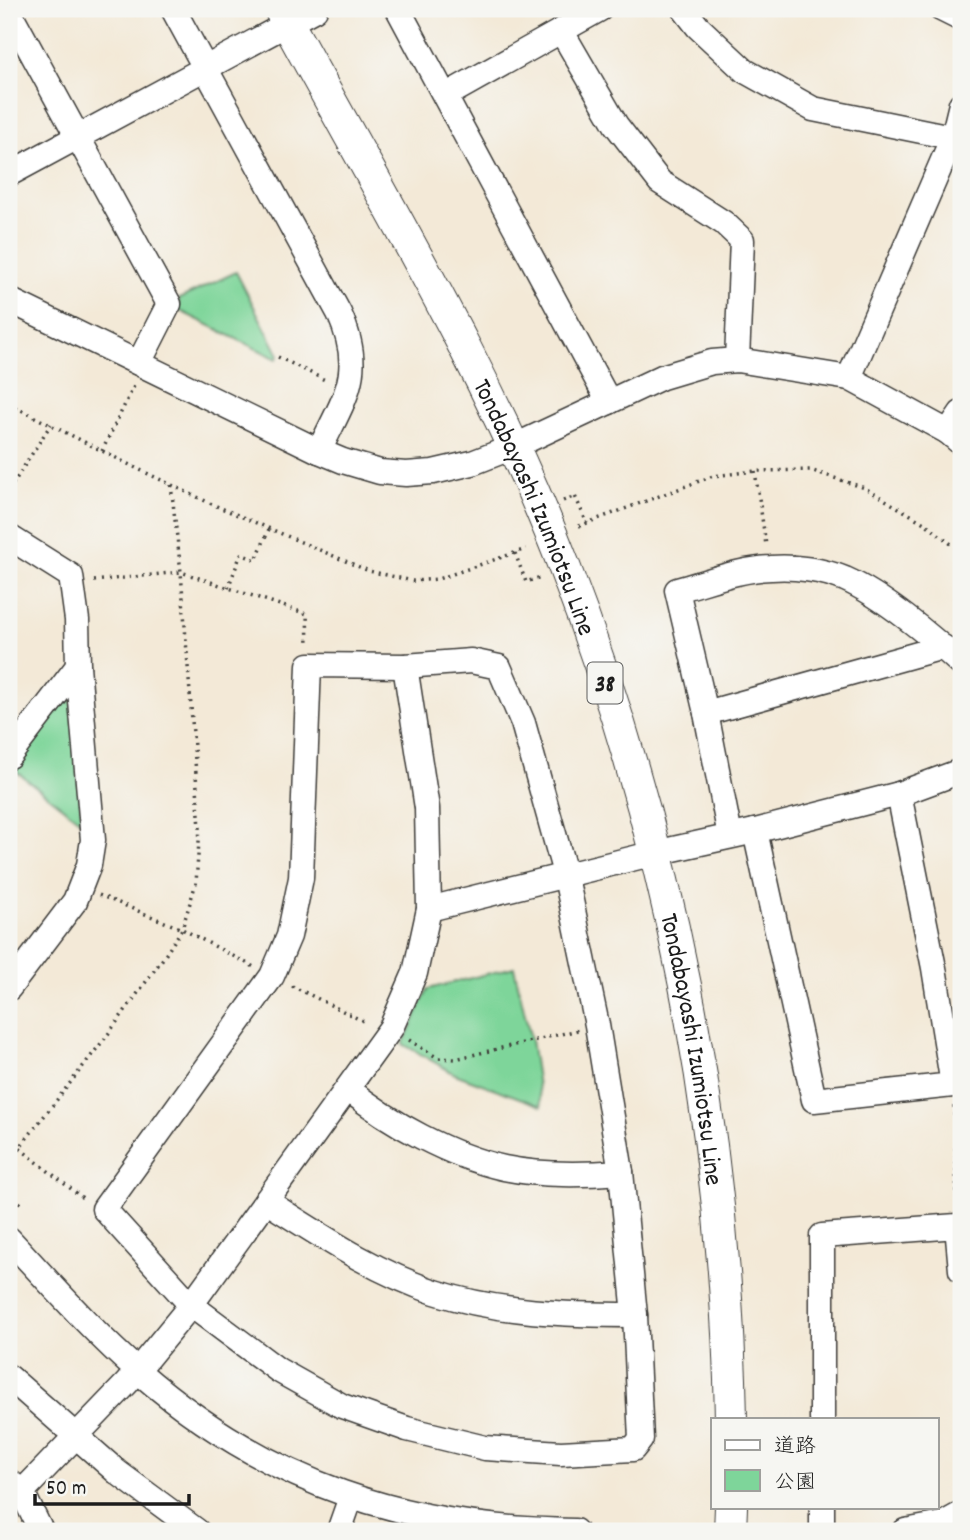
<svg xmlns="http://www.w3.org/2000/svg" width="970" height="1540" viewBox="0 0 970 1540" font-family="Dekko,'Klee One',sans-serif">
<rect width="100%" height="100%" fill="#f6f6f2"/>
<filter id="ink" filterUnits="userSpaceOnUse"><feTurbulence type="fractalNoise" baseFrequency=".0143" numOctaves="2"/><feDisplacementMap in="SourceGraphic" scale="14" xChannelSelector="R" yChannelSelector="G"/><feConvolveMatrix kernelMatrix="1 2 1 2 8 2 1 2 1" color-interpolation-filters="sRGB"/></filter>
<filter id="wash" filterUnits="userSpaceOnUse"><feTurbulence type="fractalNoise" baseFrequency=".00686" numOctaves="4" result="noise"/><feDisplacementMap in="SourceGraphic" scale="28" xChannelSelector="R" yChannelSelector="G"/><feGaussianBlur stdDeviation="1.57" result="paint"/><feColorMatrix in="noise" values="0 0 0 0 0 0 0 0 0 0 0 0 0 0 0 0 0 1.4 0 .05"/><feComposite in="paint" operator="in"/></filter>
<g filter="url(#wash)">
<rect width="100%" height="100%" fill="#f3e9d7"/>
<g fill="#7ed59a" stroke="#4d785b" stroke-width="2">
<polygon points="236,272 279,355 277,359 178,310 179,299"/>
<polygon points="67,698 71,699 82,822 13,769 64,699"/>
<polygon points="514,967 531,1040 541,1106 455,1074 403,1044 428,989"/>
</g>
</g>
<g filter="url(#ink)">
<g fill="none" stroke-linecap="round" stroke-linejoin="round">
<g stroke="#3c3b38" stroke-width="27">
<g id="minor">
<path d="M173,9L339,313C366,373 345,396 319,451"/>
<polyline points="398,9 609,402"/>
<polyline points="684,9 698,27 745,71 813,109 961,139"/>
<polyline points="941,9 961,19"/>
<polyline points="9,11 169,304 139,363"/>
<polyline points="562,32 616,125 660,182 724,223 742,240 737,360"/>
<polyline points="445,96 600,9"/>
<polyline points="9,174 315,9"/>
<polyline points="9,300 319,451 343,461 380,472 406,474 433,472 472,463 513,447 662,377 712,362 737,360 849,378 948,432 961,443"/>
<polyline points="849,378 953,137 961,104"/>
<polyline points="948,432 961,413"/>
<polyline points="9,537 71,576 77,620 78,666 93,840 89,865 75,901 9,988"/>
<polygon points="471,661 499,667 523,723 566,877 597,1025 621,1172 635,1315 641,1439 633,1449 561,1453 485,1448 407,1429 342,1406 278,1370 191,1305 104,1209 272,976 289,936 301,878 309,665 405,666"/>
<polyline points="706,713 943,647"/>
<polyline points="9,756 78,666"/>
<polyline points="755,831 814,1100 953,1085 934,968 899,794"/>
<path d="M730,836L706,713L677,590C707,582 740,569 771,568C794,566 823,570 845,579C883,596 931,636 961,664"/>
<polyline points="429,909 655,853 755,831 899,794 961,771"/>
<path d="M348,1089C390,1123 450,1156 504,1168C543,1176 582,1175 621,1172"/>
<path d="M266,1201C320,1235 374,1272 435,1292C499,1313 568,1315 635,1315"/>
<path d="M9,1239C51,1284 93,1332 139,1372C268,1484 407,1529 575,1531"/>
<polyline points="9,1377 117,1472 197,1531"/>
<polyline points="822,1419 822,1236 957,1226 961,1270"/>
<polyline points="10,1482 22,1492 41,1531"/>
<polyline points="22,1492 127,1383 191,1305 391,1028 415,973 429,909 427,808 405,666"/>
<polyline points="339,1531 351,1497"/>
<polyline points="822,1531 822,1507"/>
<polyline points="905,1531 943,1524 961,1514"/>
</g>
</g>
<g stroke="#3c3b38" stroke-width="34">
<g id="major">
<path id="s1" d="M280,9C379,192 489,371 564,566C669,837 726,1129 731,1419"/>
<polyline points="730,1531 731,1507"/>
</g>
</g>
<g stroke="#3c3b38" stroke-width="3.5" stroke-dasharray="2 5" stroke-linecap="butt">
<polyline points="278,357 327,381"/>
<polyline points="9,404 136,468 214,505 369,571 413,581 438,579 526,549"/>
<polyline points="102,451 135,384"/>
<polyline points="755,471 766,545"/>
<polyline points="9,490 51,424"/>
<polyline points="563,501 575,496 587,523"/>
<polyline points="579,526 713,476 755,471 810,470 865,488 926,524 961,552"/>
<polyline points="515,553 526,582 541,577"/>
<polyline points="94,581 181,572 307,614 308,645"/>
<polyline points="228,588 241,554 256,560 269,529"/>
<polyline points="99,895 182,929 254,967"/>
<polyline points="292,986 367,1023"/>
<polyline points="409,1040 438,1058 455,1059 578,1030"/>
<polyline points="954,1106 957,1203"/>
<polyline points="9,1140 84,1199"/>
<polyline points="9,1161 106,1037 164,957 182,929 196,883 200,828 181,572 171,485"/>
<polyline points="9,1192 22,1205"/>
</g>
<use href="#minor" stroke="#fff" stroke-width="24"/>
<use href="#major" stroke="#fff" stroke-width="32"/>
</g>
</g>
<g text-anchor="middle" stroke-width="6" stroke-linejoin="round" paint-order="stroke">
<rect fill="#f6f6f2" stroke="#5d5d5c" stroke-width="2" x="587.5" y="662.5" width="35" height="41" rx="5"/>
<g font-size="24" font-weight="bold" fill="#1c1c1c">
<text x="605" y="691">38</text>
</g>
<g font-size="26" fill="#1c1c1c" stroke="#f6f6f2">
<text dy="9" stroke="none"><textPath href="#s1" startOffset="560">Tondabayashi Izumiotsu Line</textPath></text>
<text dy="9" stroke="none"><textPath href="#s1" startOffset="1127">Tondabayashi Izumiotsu Line</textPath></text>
</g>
</g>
<rect width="970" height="1540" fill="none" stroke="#f6f6f2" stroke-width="35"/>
<rect x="711" y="1418" width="228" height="91" fill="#f6f6f2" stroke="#9f9f9c" stroke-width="2"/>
<rect x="725" y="1440" width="35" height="10" fill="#ffffff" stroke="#9f9f9c" stroke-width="2"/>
<text x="774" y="1452" font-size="21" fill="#1c1c1c">道路</text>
<rect x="725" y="1470" width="35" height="21" fill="#7ed59a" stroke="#9f9f9c" stroke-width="2"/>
<text x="774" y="1488" font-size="21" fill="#1c1c1c">公園</text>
<path d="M35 1494v10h154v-10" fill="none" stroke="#1c1c1c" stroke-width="3.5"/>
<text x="46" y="1494" font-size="21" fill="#1c1c1c" stroke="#f6f6f2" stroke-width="5" paint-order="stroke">50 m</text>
</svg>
